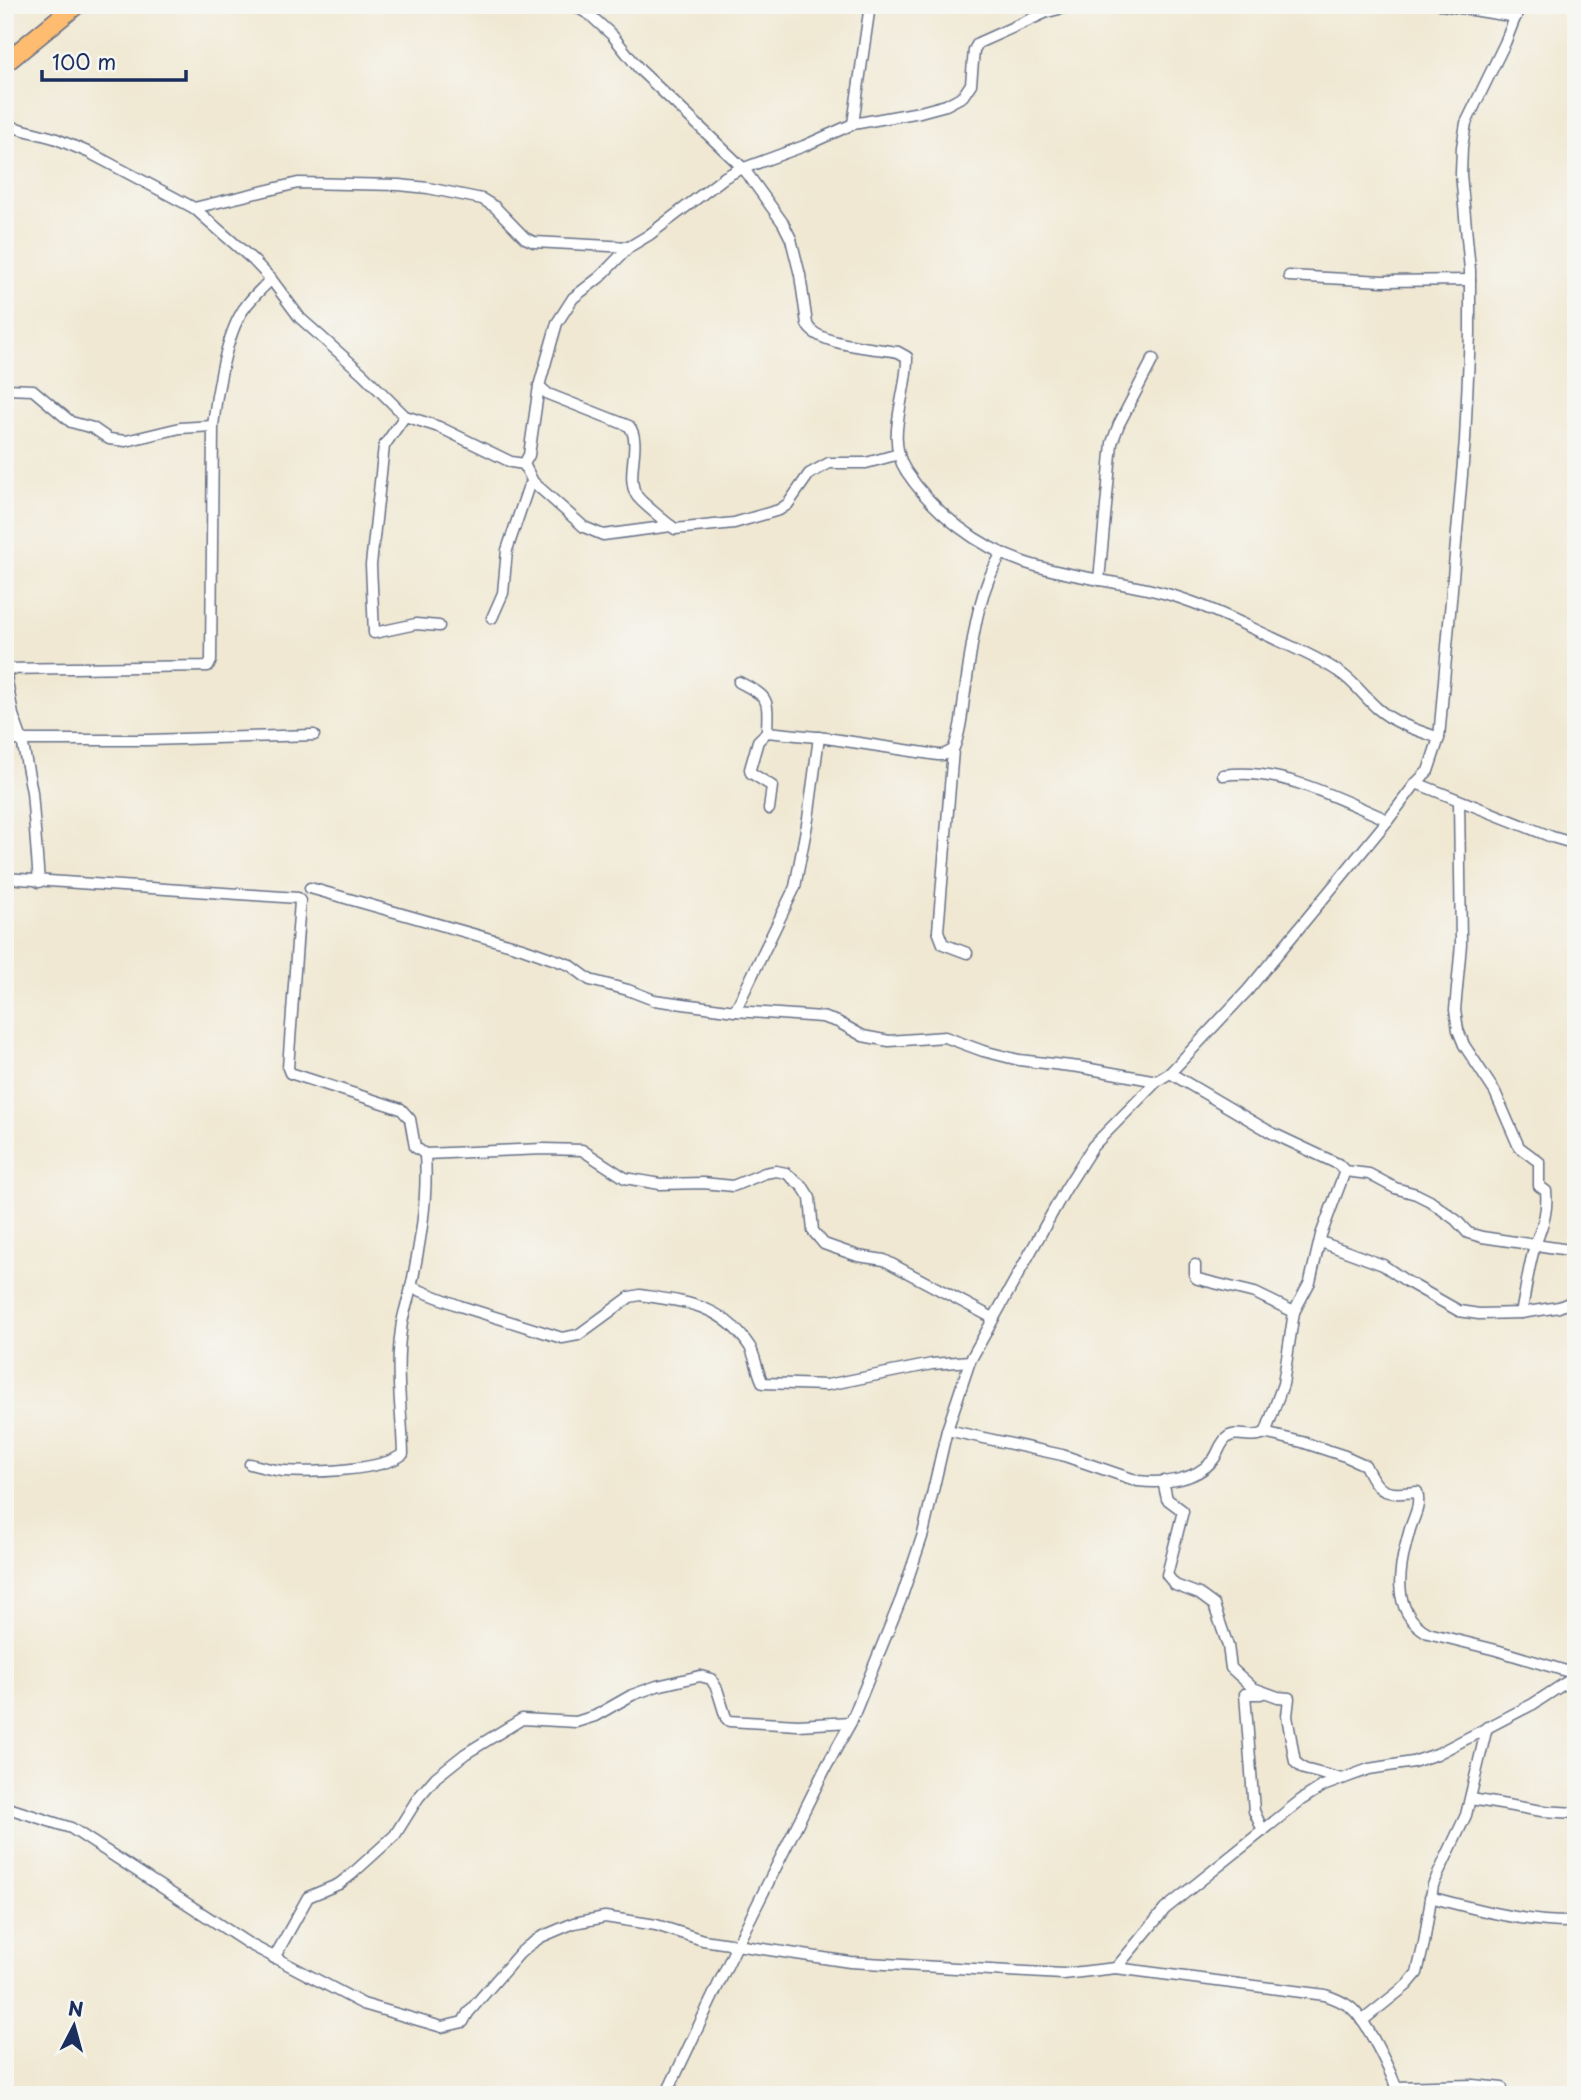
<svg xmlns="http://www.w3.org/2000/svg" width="1581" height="2100" viewBox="0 0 1581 2100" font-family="'Playpen Sans',sans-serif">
<rect width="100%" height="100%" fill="#f6f6f2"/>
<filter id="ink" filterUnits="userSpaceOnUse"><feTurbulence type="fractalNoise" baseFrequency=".0143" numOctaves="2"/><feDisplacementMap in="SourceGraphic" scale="14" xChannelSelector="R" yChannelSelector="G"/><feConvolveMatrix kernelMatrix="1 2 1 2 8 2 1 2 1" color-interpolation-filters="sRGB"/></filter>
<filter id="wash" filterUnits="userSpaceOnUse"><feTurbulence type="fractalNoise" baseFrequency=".00686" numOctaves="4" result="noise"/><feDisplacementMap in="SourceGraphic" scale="28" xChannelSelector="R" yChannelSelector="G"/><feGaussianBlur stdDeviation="1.57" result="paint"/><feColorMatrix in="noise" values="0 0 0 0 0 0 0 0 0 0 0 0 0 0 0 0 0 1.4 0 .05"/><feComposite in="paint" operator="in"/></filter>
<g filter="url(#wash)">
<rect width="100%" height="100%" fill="#f0e8d2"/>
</g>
<g filter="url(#ink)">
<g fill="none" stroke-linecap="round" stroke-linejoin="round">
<g stroke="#667087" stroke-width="13">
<g id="street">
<path d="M573,5L590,15L612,35L640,70L744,169L783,223L791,239L800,275L807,324C815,345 876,348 898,352L907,357C908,394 884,437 906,471C934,513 978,547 1026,563C1078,580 1135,582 1186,600C1216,610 1245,625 1273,638C1296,649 1319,658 1339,672C1355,682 1364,697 1378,709C1396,724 1417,730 1439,738"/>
<polyline points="1442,5 1516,17"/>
<polyline points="853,124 870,5"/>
<polyline points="5,125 54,138 90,153 194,208 298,183 399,185 428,188 482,199 495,207 525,238 534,242 629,247"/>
<polyline points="194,208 253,260 271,279 300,318 363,374 405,416 439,427 511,462 524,464"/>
<polyline points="1289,276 1383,281 1470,280"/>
<path d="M539,386L548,394L629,426C643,443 624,476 637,496C641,502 668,524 675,529L734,523L779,510L788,504L809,474L829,463H866L899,454"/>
<polyline points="5,389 33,390 71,422 93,428 109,439 126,441 180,428 213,426"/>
<polyline points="405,416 384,446 371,565 374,633 416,624 439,626"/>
<polyline points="671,526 603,535 584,527 533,482 524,464 529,455 539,386 557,323 573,298 600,277 629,247 649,235 725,177 736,171 804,146 853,124 920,112 946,105 963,96 971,84 974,50 978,43 1047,12 1071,6 1095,5"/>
<polyline points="1099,580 1112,443 1119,424 1153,359"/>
<polyline points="492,618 503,593 507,550 528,488 533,482"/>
<path d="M5,669L208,666L211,661L213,426C216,396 225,343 239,317C246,302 260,291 271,279"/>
<polyline points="5,670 13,715 22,740 32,792 39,882"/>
<path d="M739,682C770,698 768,698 767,732"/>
<polyline points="5,740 148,740 314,735"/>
<polyline points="953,750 938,931 943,944 967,953"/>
<path d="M1223,775C1282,767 1336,798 1388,820"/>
<polyline points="1416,783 1552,837 1576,844"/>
<path d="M1459,801L1461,944L1455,1010L1458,1030L1464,1045L1495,1092L1519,1147L1539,1162V1186L1546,1191C1548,1214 1542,1225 1535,1246C1528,1267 1526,1291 1521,1313"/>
<path d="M769,809L772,786L751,773L750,769L758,741L767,732L826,738L938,755H943L953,750C960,734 962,715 964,698C972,648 975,596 1002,553"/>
<polyline points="5,878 298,898 300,901 288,1068 290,1073 401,1109 410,1119 415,1147 425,1154 544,1149 582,1150 625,1178 660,1184 703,1183 733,1186 765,1173 776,1171 786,1173 803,1187 810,1198 813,1231 824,1244 858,1256 884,1260 993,1318"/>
<polyline points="310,888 522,948 570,965 590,980 628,990 654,1000 735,1011 822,1017 838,1022 863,1036 889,1041 945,1037 983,1051 1019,1060 1079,1067 1157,1081"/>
<polyline points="735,1011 795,887 808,819 819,737"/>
<polyline points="1170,1073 1272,1133 1338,1164 1345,1171 1369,1174 1395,1188 1416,1194 1430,1201 1456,1220 1468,1233 1482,1237 1576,1251"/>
<polyline points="1321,1242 1383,1265 1406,1281 1459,1311 1479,1314 1521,1313 1559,1307 1576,1300"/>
<polyline points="1195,1265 1195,1277 1198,1279 1255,1293 1294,1312"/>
<path d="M411,1287L460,1306L562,1338L578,1335L630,1297L640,1295C686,1302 722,1304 750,1347C756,1358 757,1372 763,1383L827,1385L932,1364L970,1361"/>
<path d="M947,1430L1062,1455L1138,1481C1164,1484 1195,1481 1213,1460C1219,1453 1220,1442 1228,1437C1236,1430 1252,1440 1264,1433L1302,1442L1345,1456L1365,1465C1379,1494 1384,1495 1417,1492C1421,1506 1414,1516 1410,1529C1400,1565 1388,1611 1428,1633L1496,1650L1576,1674"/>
<polyline points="1265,1434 1283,1384 1294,1312 1310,1282 1321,1235 1345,1171"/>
<path d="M250,1464C261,1467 272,1470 283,1471C310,1473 382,1471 403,1454C402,1413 395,1371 401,1330C402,1316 408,1302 411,1288C420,1243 428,1201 425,1154"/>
<polyline points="1163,1481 1167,1499 1183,1511 1167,1575 1175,1585 1199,1594 1214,1605 1228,1646 1231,1668 1253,1688 1278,1697 1289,1698 1287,1716 1295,1762 1304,1769 1342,1779"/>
<polyline points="1261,1694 1245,1694 1254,1811 1263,1831"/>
<polyline points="1471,1799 1542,1811 1576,1813"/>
<path d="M5,1807L71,1828L249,1944L363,2004L442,2027L463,2022L468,2013L519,1954L528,1946L541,1937L574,1923L605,1917L656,1925L703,1940L850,1962L1063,1974L1116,1968L1325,1995C1334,1998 1342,2001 1350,2007C1367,2020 1392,2074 1399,2095"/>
<path d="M1430,1897C1478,1910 1526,1923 1576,1922"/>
<polyline points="274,1958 308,1897 339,1884 352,1874 395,1835 418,1798 436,1777 465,1754 522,1719 576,1722 595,1716 632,1695 657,1686 700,1676 711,1679 717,1689 726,1718 729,1721 798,1725 851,1722"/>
<polyline points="1116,1968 1165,1909 1301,1800 1323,1786 1369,1769 1413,1762 1437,1754 1533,1704 1576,1676"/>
<polyline points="1362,2021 1407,1985 1417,1973 1424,1943 1433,1885 1466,1815 1487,1727"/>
<polyline points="1396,2087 1473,2085 1502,2088"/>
<polyline points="666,2095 738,1943 826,1767 851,1722 901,1599 923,1534 947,1430 970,1361 1065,1190 1093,1146 1157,1081 1170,1073 1248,990 1388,820 1416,783 1428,771 1439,738 1465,440 1470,334 1470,270 1461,174 1462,147 1466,123 1505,43 1520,5"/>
</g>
</g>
<g stroke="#667087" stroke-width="21">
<polyline id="highway" points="5,63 76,5"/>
</g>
<use href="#street" stroke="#fff" stroke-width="10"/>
<use href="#highway" stroke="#febc70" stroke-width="18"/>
</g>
</g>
<rect width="1581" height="2100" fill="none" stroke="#f6f6f2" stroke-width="28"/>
<g transform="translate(74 2026) rotate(6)" stroke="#f6f6f2" stroke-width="5" paint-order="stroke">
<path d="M0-5L12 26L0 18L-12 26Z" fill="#1b2f5e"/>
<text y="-10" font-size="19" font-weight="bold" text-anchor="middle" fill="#1b2f5e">N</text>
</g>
<path d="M42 70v10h144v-10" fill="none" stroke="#1b2f5e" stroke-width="3.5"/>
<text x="52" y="70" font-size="21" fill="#1b2f5e" stroke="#f6f6f2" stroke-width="5" paint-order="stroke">100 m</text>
</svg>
